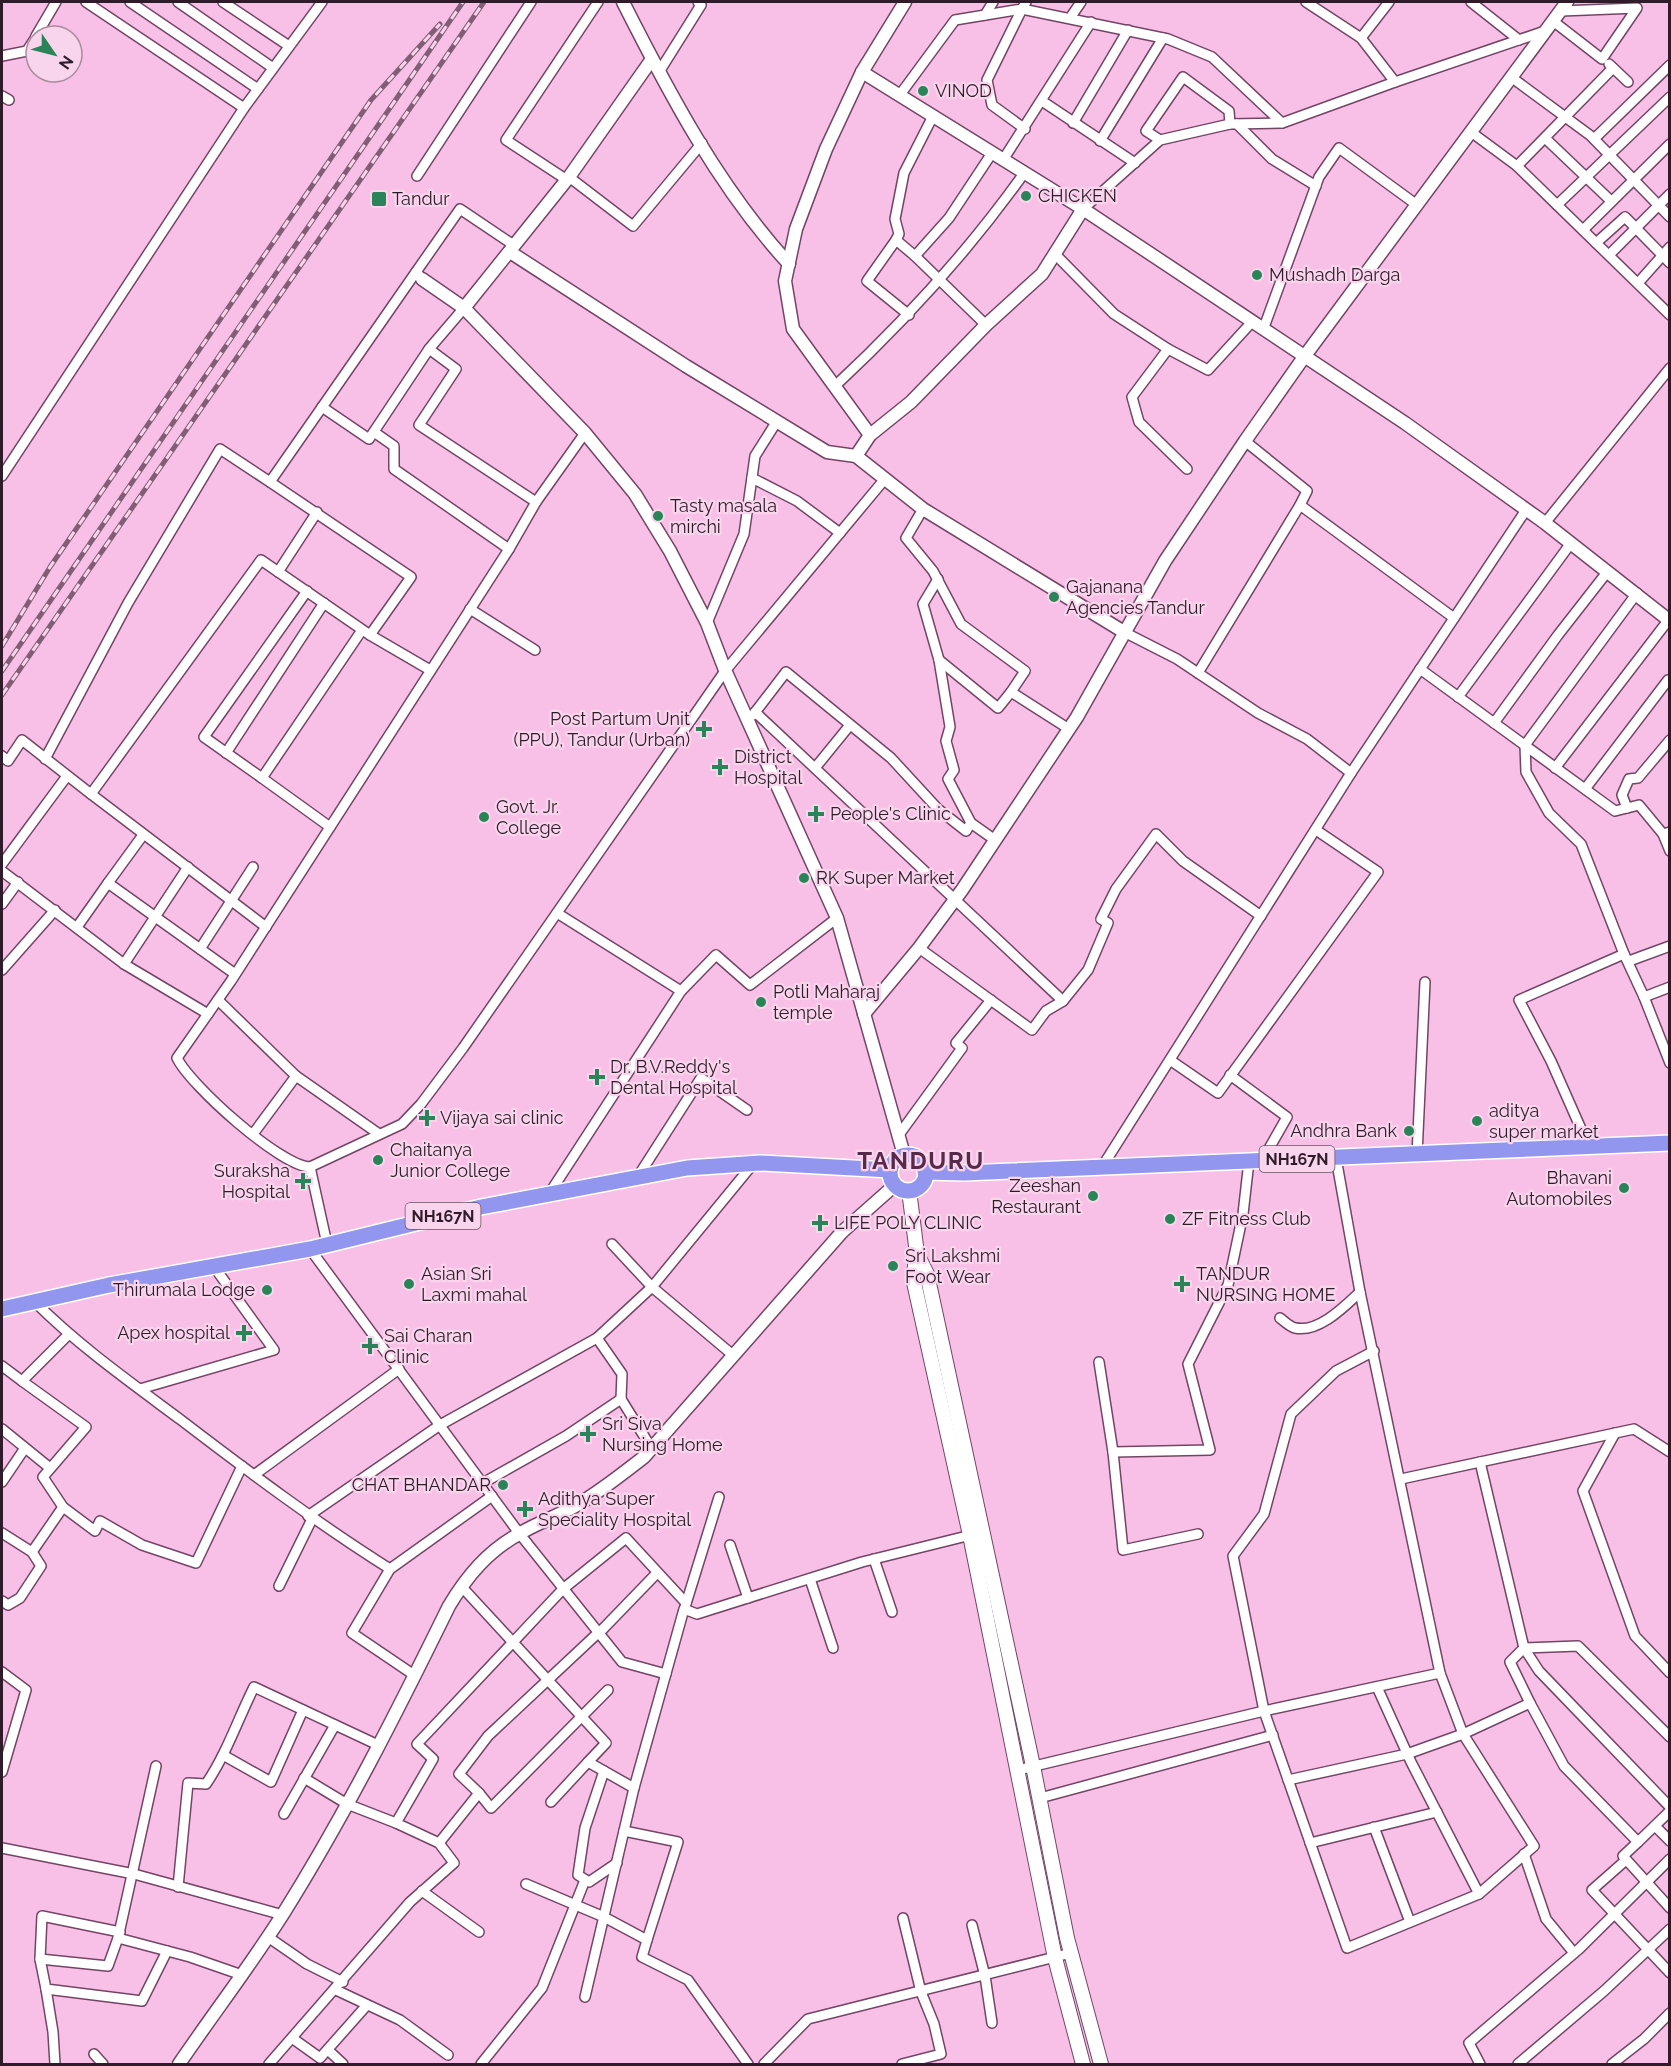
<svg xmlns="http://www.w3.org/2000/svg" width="1671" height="2066" viewBox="0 0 1671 2066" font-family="Raleway,sans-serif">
<rect width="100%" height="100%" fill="#f9c0e7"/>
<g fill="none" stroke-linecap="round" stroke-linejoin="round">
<g stroke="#744466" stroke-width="12">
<g id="minor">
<polyline points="86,2 244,108 322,2"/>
<polyline points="130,2 258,89"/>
<polyline points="178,2 273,68"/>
<polyline points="223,2 289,46"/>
<polyline points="1306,2 1361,38"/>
<polyline points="1389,2 1361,38 1395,82 1545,31"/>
<polyline points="1471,2 1519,40"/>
<polyline points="985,15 993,2"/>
<polyline points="1070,18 1081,2"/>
<polyline points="1553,21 1602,59 1637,8 1561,11"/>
<polyline points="36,36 56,2"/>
<polyline points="2,56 27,51 36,37"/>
<polyline points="1609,64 1628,82"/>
<polyline points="659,72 701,5 698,2"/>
<polyline points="1511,77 1591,136 1670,217"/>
<polyline points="2,96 9,100"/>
<polyline points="899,96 955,20 1022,9 1026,2"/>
<polyline points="1042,101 1135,163"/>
<polyline points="1073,123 1128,30"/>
<polyline points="1282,123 1395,82"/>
<polyline points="1237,124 1272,159 1316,186"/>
<polyline points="1025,129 992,105 987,80 1022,9 1168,39 1212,57 1282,123 1230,124 1160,140 1083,209"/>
<polyline points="1471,132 1517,166 1613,68"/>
<polyline points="1545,138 1611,201"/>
<polyline points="1594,139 1670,65"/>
<polyline points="1160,140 1146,131 1183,77 1229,111 1230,124"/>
<polyline points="1100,141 1163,38"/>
<polyline points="1003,160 1091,22"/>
<polyline points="1517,166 1670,315"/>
<polyline points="417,176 531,2"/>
<polyline points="569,177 633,226 702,143"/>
<polyline points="567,180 506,140 598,2"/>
<polyline points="1557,205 1670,97"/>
<polyline points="1583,230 1670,144"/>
<polyline points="896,240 899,234 895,219 904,173 933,116"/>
<polyline points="1596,243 1625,217 1670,263"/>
<polyline points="1055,254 1114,314 1168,349 1132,397 1139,422 1187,469"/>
<polyline points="1609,255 1670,194"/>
<polyline points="419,275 416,272 460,209 515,246"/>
<polyline points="1639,282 1670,247"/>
<polyline points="464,308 429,349 456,369 419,425 536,502"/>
<polyline points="909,315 867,281 896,240 915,256"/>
<polyline points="986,325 915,256 949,218 992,153"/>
<polyline points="1263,330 1319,177 1339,148 1417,205"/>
<polyline points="1168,349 1208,370 1251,323"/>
<path d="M835,386C907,319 968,252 1025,172"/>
<polyline points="322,407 369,439 429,349"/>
<polyline points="374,432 394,446 394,469 509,549"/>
<path d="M585,433L536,502L509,549L231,981L177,1058C190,1085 280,1166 310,1167L402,1124L421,1104L463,1048L725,671L884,480"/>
<polyline points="1245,441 1307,491 1300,505 1454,618"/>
<polyline points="2,476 244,108"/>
<polyline points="752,478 797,501 840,533"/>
<polyline points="270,482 411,577 370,635 430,670"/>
<polyline points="923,509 906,538 933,571 961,624 1025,671 1011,692 1069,729"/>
<polyline points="1545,523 1670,368"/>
<polyline points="278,572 317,512"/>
<polyline points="938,579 923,604 939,660 950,727 946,741 954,770 948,779 971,823 995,840"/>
<polyline points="470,609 535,650"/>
<polyline points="707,623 744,534 755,456 777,421"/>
<polyline points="939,660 998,708 1011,692"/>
<polyline points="1420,669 1615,811 1639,805 1663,834 1670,832"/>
<polyline points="1198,673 1300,505"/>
<polyline points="1458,697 1571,543"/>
<polyline points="755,712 1063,1001 1046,1011 1032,1030 919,948"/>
<polyline points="753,715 786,672 891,758 938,809 966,831 971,823"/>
<polyline points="1494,723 1558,635 1608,571"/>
<polyline points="226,753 324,603"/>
<polyline points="2,756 8,761 22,740 91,794"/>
<polyline points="45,759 128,603 220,449 270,482 416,272"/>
<polyline points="815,768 850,725"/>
<polyline points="1555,768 1670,618"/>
<polyline points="1351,773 1526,510"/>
<polyline points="262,778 204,737 307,591"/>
<polyline points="1585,789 1668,680"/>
<polyline points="1627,808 1622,795 1629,779 1638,778 1670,740"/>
<polyline points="330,827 262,778 362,630"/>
<polyline points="1663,834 1670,851"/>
<polyline points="143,835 108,883 235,974"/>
<polyline points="2,864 67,776"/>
<polyline points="2,871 124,964 208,1014"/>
<polyline points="2,904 18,882"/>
<polyline points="77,927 108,883"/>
<polyline points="266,927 91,794 261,560 370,635"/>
<polyline points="200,949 253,867"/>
<polyline points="1624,954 1644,997 1670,987"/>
<polyline points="1629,961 1670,946"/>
<polyline points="124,964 188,867"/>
<polyline points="2,970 55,910"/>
<polyline points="681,991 716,955 750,985 837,918"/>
<polyline points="1644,997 1670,1063"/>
<polyline points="218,1000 296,1076 253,1134"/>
<polyline points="1063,1001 1088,970 1108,923 1101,919 1116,889 1156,834 1183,861 1261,916"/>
<polyline points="1170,1060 1218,1093 1378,872 1316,830"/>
<polyline points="1230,1075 1287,1117 1262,1161"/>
<polyline points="296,1076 379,1134"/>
<polyline points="898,1136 962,1048 956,1043 991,1000"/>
<polyline points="1589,1147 1551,1061 1519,1000 1624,954 1581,844 1549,813 1526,772 1525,745 1637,593"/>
<polyline points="1417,1155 1425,982"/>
<polyline points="310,1167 327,1244"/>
<polyline points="1102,1167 1351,773 1307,739 1258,713 1177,659 1124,632"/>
<polyline points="637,1178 701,1078 747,1110"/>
<polyline points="549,1194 681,991 557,913"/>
<polyline points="612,1244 652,1287 753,1164"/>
<polyline points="310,1249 519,1533 622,1662 666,1674"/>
<path d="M35,1302C79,1346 130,1382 181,1420C249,1472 317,1523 390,1569L352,1633L414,1675"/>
<path d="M1280,1318C1284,1321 1290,1327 1295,1328C1319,1333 1345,1306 1360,1292"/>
<polyline points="68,1335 22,1381 86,1427 43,1477 63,1507 95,1531 100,1521 142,1545 196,1563 242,1466"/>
<polyline points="597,1338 622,1374 621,1399"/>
<polyline points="1374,1351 1336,1371 1291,1414 1264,1514 1233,1556 1264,1711 1347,1948 1479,1894 1411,1762 1377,1687"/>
<polyline points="1099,1362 1113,1452 1210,1450 1188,1364 1228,1285 1243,1214 1249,1161"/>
<polyline points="2,1366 22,1381"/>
<polyline points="140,1389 274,1350 215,1268"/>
<polyline points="2,1429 50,1468"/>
<polyline points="1615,1433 1583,1491 1635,1636 1670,1673"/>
<polyline points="1113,1452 1123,1550 1198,1534"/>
<polyline points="1480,1462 1524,1648 1578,1646 1670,1737"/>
<polyline points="254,1475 399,1369"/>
<polyline points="1401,1479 1634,1429 1670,1452"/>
<polyline points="2,1482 25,1448"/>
<polyline points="483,1483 566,1436 621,1399 652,1449"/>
<polyline points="308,1516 440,1425 597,1338 652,1287 734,1356"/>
<polyline points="2,1533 32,1552 63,1507"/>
<polyline points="730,1545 748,1598"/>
<polyline points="874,1559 892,1612"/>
<polyline points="390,1569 492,1496"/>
<polyline points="810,1579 833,1648"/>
<polyline points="279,1586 312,1519"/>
<polyline points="461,1586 606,1743 588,1762 634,1788"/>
<polyline points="2,1601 8,1605 20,1598 41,1566 32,1552"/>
<polyline points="685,1607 719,1497"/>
<polyline points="599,1633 657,1573"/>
<polyline points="2,1672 26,1690 2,1772"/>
<polyline points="1440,1673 1463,1734 1534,1846 1479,1894"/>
<polyline points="1530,1703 1564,1766 1638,1842 1623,1856 1670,1908"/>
<polyline points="223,1755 271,1782 303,1710"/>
<polyline points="156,1766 118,1938 190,1957 242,1975"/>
<polyline points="1018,1770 1264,1711 1440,1673 1360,1292 1336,1158"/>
<polyline points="604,1771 585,1828 578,1875 589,1882 617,1863"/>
<polyline points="304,1778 347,1804 396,1823"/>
<polyline points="1288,1780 1407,1754 1463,1734 1530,1703 1510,1662 1524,1648 1539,1671 1670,1807"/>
<polyline points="479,1793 491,1808 608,1690"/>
<polyline points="1040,1798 1273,1735"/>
<polyline points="551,1802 588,1762"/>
<polyline points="284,1814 335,1725"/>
<polyline points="1655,1826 1670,1841"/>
<polyline points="1374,1827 1410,1922"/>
<polyline points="624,1831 678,1842 647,1940"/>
<polyline points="1638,1842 1670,1811"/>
<polyline points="439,1843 479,1793 459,1774 488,1736 598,1633"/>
<polyline points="1310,1843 1437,1812"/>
<polyline points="2,1848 134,1874 283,1915"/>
<polyline points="1524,1854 1546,1919 1574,1953"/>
<polyline points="1626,1860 1592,1890 1670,1973"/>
<polyline points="526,1884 604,1917 647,1940 642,1957 688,1980 748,2064"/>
<path d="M178,1887L188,1783L206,1784C226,1755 238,1719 254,1687L378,1745"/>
<polyline points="422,1891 479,1932"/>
<polyline points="972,1925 985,1976 992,2023"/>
<polyline points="268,1937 307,1964 343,1982"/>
<polyline points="118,1938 108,1966 40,1959 42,1916 120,1932"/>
<polyline points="40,1959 46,1989 142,2001 167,1951"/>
<polyline points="46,1989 53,2032 55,2064"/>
<polyline points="336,1990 400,2020 448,2055"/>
<polyline points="585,1997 634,1788 684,1609 697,1614 862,1562 975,1534"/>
<polyline points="292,2038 320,2058 367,2005"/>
<polyline points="328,2050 343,2064"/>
<polyline points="94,2054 103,2064"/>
<polyline points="269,2064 410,1902 454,1863 439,1843 396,1823 433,1759 417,1744 563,1589 626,1538 686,1603"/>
<polyline points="481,2064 542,1988 585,1880"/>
<polyline points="764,2064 808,2019 1071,1953"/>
<polyline points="902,2064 941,2054 934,2024 921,1992 903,1918"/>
<polyline points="1480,2064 1469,2043 1579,1949 1670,1859"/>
<polyline points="1518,2064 1604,1991 1670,1929"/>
<polyline points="1612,2064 1644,2039 1670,2013"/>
</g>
</g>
<g stroke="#744466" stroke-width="15">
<g id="tertiary">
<path d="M623,2C669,93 719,188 789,264"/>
<polyline points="862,72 1083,209 1405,423 1545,523 1670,621"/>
<polyline points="510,252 686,366 827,452 856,456 923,509 1124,632"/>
<polyline points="422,279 464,308 585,433 635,494 670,551 707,623 725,670 837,918 904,1155"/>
<polyline points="464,308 569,177 652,59"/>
<polyline points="870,435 793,329 785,281 796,229 826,149 862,72 905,2"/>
<polyline points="856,456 870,435 911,402 986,325 1042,274 1083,209"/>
<polyline points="864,1014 919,948 962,890 1077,717 1165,561 1245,441 1304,357 1567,2"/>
<path d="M179,2064C213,2014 250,1966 283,1914C345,1815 398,1710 449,1606C467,1576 488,1551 519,1534C537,1523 558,1516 577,1505C601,1491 622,1474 644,1457L842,1232L895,1185"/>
</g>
</g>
<g stroke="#744466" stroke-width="16">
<g id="secondary">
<polyline points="909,1190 917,1254 913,1278 970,1535 1055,1958 1083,2064"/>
<polyline points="917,1254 927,1274 1033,1766 1067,1938 1101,2064"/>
</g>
</g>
<g stroke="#fff" stroke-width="18">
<g id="trunk">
<circle cx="908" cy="1173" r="18"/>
<polyline points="925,1172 964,1173 1670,1143"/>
<polyline points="2,1309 109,1285 310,1249 481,1207 687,1168 760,1163 890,1170"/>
</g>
</g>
<use href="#minor" stroke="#fff" stroke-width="9"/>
<use href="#tertiary" stroke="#fff" stroke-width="12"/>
<use href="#secondary" stroke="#fff" stroke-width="14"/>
<use href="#trunk" stroke="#9296ee" stroke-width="15"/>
<g stroke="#815e76" stroke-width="5">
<g id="rail">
<polyline points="2,646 50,567 371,100 440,24"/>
<polyline points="2,671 463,2"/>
<polyline points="2,695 484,2"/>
</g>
</g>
<use href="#rail" stroke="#f8d5ec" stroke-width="3" stroke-dasharray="9" stroke-linecap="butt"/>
</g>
<g fill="#2b8459" stroke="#f8d5ec" stroke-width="2">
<circle cx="923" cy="91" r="6"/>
<circle cx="1026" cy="196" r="6"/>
<rect x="371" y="191" width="16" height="16" rx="3"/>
<circle cx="1257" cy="275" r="6"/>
<circle cx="658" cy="516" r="6"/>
<circle cx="1054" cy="597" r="6"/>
<path d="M701 720h6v6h6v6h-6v6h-6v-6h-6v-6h6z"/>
<path d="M717 758h6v6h6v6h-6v6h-6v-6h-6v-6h6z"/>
<path d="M813 805h6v6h6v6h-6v6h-6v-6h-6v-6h6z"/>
<circle cx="484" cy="817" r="6"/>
<circle cx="804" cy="878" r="6"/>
<circle cx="761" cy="1002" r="6"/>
<path d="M594 1068h6v6h6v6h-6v6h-6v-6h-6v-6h6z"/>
<path d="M424 1109h6v6h6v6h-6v6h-6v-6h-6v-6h6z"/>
<circle cx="1477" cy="1121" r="6"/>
<circle cx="1409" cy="1131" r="6"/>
<circle cx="378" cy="1160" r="6"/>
<path d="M300 1172h6v6h6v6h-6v6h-6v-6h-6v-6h6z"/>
<circle cx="1624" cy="1188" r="6"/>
<circle cx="1093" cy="1196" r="6"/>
<circle cx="1170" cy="1219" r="6"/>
<path d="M817 1214h6v6h6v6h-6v6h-6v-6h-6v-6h6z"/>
<circle cx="893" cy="1266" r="6"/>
<circle cx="409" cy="1284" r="6"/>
<path d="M1179 1275h6v6h6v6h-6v6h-6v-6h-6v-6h6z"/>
<circle cx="267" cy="1290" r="6"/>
<path d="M241 1324h6v6h6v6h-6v6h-6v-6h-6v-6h6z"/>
<path d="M367 1337h6v6h6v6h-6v6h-6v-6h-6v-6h6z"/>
<path d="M585 1425h6v6h6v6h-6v6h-6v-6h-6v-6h6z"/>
<circle cx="503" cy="1485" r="6"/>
<path d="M522 1500h6v6h6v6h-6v6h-6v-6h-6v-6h6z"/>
</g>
<g text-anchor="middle" stroke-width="4.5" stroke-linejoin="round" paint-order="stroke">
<g fill="#f8d5ec" stroke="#6b5364" stroke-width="1.5">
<rect x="1259.5" y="1146" width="75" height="26" rx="4.5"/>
<rect x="405.5" y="1203" width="75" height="26" rx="4.5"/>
</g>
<g font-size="16" font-weight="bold" fill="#2f1b29">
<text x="1297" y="1165">NH167N</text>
<text x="443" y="1222">NH167N</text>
</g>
<g font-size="18" fill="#2f1b29" stroke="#f8d5ec" text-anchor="start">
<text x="935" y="97">VINOD</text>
<text x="1038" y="202">CHICKEN</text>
<text x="392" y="205">Tandur</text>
<text x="1269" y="281">Mushadh Darga</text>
<text x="670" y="512">Tasty masala<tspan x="670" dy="21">mirchi</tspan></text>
<text x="1066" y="593">Gajanana<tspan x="1066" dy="21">Agencies Tandur</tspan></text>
<text x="690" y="725" text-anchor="end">Post Partum Unit<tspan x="690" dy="21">(PPU), Tandur (Urban)</tspan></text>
<text x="734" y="763">District<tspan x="734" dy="21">Hospital</tspan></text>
<text x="496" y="813">Govt. Jr.<tspan x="496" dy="21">College</tspan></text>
<text x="830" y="820">People's Clinic</text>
<text x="816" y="884">RK Super Market</text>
<text x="773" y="998">Potli Maharaj<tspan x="773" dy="21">temple</tspan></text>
<text x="610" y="1073">Dr. B.V.Reddy's<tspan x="610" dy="21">Dental Hospital</tspan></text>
<text x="1489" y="1117">aditya<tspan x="1489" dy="21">super market</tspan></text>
<text x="440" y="1124">Vijaya sai clinic</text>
<text x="1397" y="1137" text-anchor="end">Andhra Bank</text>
<text x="390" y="1156">Chaitanya<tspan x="390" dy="21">Junior College</tspan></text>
<text x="290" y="1177" text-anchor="end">Suraksha<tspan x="290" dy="21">Hospital</tspan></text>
<text x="1612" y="1184" text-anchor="end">Bhavani<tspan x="1612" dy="21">Automobiles</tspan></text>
<text x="1081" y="1192" text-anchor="end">Zeeshan<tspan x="1081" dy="21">Restaurant</tspan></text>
<text x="1182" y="1225">ZF Fitness Club</text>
<text x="834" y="1229">LIFE POLY CLINIC</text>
<text x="905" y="1262">Sri Lakshmi<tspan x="905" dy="21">Foot Wear</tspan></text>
<text x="421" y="1280">Asian Sri<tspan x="421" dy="21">Laxmi mahal</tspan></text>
<text x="1196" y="1280">TANDUR<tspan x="1196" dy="21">NURSING HOME</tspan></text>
<text x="255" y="1296" text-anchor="end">Thirumala Lodge</text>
<text x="230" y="1339" text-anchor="end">Apex hospital</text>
<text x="384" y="1342">Sai Charan<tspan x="384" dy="21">Clinic</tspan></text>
<text x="602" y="1430">Sri Siva<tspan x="602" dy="21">Nursing Home</tspan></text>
<text x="491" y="1491" text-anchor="end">CHAT BHANDAR</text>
<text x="538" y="1505">Adithya Super<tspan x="538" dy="21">Speciality Hospital</tspan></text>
</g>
<g font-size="24" font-weight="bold" letter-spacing="1.5" fill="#572a4b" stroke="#f8d5ec">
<text x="921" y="1169">TANDURU</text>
</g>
</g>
<rect width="1671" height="2066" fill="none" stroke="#2f1b29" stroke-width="6"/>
<g transform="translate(54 54) rotate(125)"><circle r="28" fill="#f8d5ec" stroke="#a88b9e" stroke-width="1.5"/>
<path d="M0-4.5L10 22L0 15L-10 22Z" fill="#2b8459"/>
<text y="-9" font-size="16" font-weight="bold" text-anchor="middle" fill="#2f1b29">N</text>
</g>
</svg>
